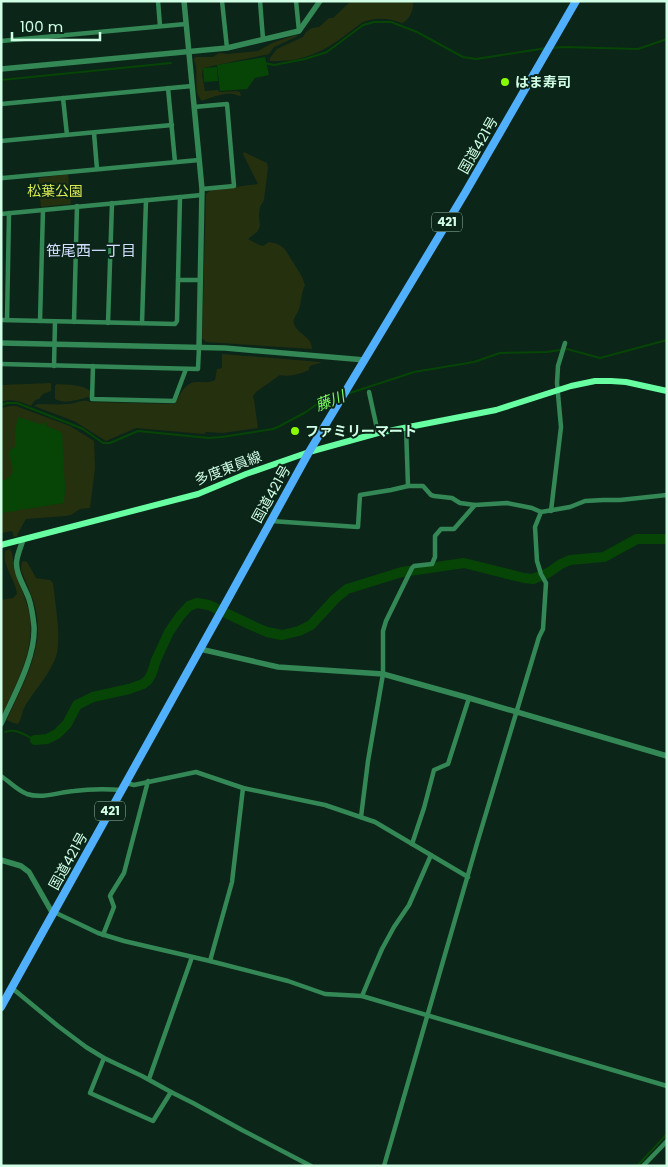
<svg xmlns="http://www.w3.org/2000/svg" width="668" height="1167" viewBox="0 0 668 1167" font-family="Poppins,'Noto Sans JP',sans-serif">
<rect width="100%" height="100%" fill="#0c2519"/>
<g fill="#25300f">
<path d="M351,1H413C414,9 410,20 402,23C388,18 378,17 363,22C345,35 327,51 305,57C294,61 282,61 270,61V58L277,49L303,37L306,32L312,28L319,27L329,18H333Z"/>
<path d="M296,35L298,36L274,47L269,54L203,68L202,75L205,91L218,90L220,92L236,91L240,92L241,96C238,96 235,94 232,94C222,93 211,98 202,101C193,92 198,78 196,67C196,64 194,62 194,59L196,57H213L219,53L228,54L258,51L272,43Z"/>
<path d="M244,152L267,163L268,168L264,200L260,207L259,215L260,226L257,232L248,239L259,245L263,246L269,242C273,243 277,243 281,246C287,250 289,257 293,262C298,270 302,275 305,285C301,293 302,300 299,309C298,314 292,318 294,324C298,335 312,336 312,349L206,342L202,338L206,194L211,190L258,184L243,154Z"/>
<polygon points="68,174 71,204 41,207 38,178"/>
<path d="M222,354L320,362L321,363L312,365L309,367V370C300,374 290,377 280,375L256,392L253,396L254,400L258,428L223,433L206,432L204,434L136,428L106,441L74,421L34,406L38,404C48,404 58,405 67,404C76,404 81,398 91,402L175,404C180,395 185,381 198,382C205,382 210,383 215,380L217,369L222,368Z"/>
<path d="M51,383V391L43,394L39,399L35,400L31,406C20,402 12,398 1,402V385Z"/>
<path d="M57,384C67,385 82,384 90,391V397C78,399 66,405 55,399V386Z"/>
<polygon points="10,406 16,406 70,426 94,441 95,468 90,508 80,509 71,515 66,516 26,519 17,535 18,536 14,537 12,531 1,533 1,408"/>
<path d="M10,549C14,556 13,567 16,575C21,590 29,604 30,619C34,653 15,686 1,717V600L13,598L17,594C16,580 2,566 5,551Z"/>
<path d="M24,561L27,562L36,578L50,580L53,583C55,602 61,634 57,653C53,670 35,690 25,706C22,711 22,718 18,724L13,723L7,720C20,689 43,651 37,617C35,601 27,585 21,570L22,562Z"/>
</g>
<g fill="#064505">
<polygon points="265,57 269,75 255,78 247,89 220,91 217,65"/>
<polygon points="217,67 218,81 204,82 203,68"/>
<path d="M18,417L43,425L44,422L47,423L46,426L59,431L62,434L65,488L64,503L26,509H21L16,511L1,513V481C20,476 10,465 9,451L15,446V431Z"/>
</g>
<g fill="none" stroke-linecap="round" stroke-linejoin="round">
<g stroke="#064505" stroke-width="2">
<polyline points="551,48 564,47 638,49 667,39"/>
<polyline points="264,63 274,65 305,59 327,52 363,25 374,22 391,22 417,32 463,57 476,59 547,48"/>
<polyline points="1,80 171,63"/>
<polyline points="347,394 414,372 474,362 500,353 547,352 567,349 600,358 667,340"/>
<polyline points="1,405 7,403 17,403 71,424 83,429 103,443 110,443 138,431 209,438 222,437 273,429 278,427 306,412 317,404 338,397"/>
<path d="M5,732C16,728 25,735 35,740"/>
<polyline points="637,1166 667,1134"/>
</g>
<polyline stroke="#064505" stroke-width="10" points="35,740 47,739 57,734 67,724 77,705 93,697 129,689 143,684 148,680 152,673 156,660 169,632 180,616 189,606 197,603 209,605 253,626 267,632 282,635 299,631 311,625 335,599 347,589 402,572 464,563 524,578 533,579 548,573 561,564 570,560 604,557 637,539 667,539"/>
<g stroke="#385" stroke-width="4.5">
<polyline points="158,1 160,26"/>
<polyline points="222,1 227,48"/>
<polyline points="260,1 263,39"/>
<polyline points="296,1 299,31"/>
<polyline points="1,41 186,24"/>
<polyline points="168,88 175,162"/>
<polyline points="63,98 67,135"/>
<polyline points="1,104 192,86"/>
<polyline points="194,107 227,104 234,186 202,189"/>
<polyline points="94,133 97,169"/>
<polyline points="1,141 172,125"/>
<polyline points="1,177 3,178 199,160"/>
<polyline points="1,214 202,195"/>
<polyline points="178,280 200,280"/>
<polyline points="1,320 175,324 177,321 180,197"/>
<polyline points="7,320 9,213"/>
<polyline points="40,321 43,210"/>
<polyline points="74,322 77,206"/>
<polyline points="108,323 112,203"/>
<polyline points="142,323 146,200"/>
<polyline points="1,364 198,369 199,347"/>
<polyline points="54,366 55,322"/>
<polyline points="93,366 92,399 174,401 186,369"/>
<polyline points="369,392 378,433"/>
<polyline points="406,427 408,486 423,486 431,495 434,496 452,498 460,503 475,505"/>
<polyline points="551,511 561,427 557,383 558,366 565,343"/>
<polyline points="271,521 358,527 360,495 391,490 408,486"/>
<path d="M1,776C10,782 17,790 27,794C42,799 60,792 74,791C90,789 106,789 122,790"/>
<polyline points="126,783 134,785 196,772 243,788 325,805 375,822 468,877"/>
<polyline points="361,817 368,761 383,674 383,631 386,621 412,568 414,566 432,564 435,557 435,536 441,529 454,529 475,505 507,503 532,508 541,512"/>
<polyline points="412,844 424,808 434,770 448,764 469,698"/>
<polyline points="54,912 98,933 124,941 210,961 288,981 325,994 362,996 667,1086"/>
<polyline points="103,935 114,907 110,896 111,894 124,873 148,781"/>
<polyline points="210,961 232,882 243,788"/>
<polyline points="12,988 58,1026 86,1047 104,1058 142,1076 171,1092 193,1103 242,1130 311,1166"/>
<polyline points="362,996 372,972 382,949 394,927 409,905 431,855"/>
<polyline points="104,1058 90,1093 153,1121 171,1092"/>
<polyline points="149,1079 192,957"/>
<polyline points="384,1166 478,840 539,637 543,629 546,583 541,574 537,561 535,527 541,512 570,507 585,501 603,500 620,500 667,495"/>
<polyline points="643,1166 667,1141"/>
</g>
<g stroke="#385" stroke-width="5.5">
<polyline points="184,1 202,189 199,347"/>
<polyline points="1,69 227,48 299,31 320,1"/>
<polyline points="1,343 225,348 365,360"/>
<polyline points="200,649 278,667 383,674 469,698 667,756"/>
<path d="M1,724C14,695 36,657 34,626C33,617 32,608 29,599C25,587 14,572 17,559C18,553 21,546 23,540"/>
<polyline points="1,860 21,866 29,872 53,914"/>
</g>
<polyline stroke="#67ffa1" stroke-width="6" points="1,545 198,494 246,474 309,452 378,433 496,410 571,386 595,381 611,381 626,382 667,391"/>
<polyline stroke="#51b0fe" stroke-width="8" points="1,1007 223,608 309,452 465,193 576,1"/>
</g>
<g fill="#89fb00" stroke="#0c2519" stroke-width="2">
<circle cx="505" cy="82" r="5"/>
<circle cx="295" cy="431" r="5"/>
</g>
<g text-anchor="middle" stroke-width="4" stroke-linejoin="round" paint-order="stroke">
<g fill="#0c2519" stroke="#95bea8" stroke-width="1">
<rect x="432" y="212.5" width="30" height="19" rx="4"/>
<rect x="95" y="801.5" width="30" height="19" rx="4"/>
</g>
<g font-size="12" font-weight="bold" fill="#d0ffe6">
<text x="447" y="226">421</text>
<text x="110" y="815">421</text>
</g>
<g font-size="14" font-weight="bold" fill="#d0ffe6" stroke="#0c2519" text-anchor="start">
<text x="515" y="87">はま寿司</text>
<text x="305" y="436">ファミリーマート</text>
</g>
<g font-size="14" fill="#d0ffe6" stroke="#0c2519">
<text transform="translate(478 145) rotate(-60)" y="5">国道421号</text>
<text transform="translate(228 468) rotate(-21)" y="5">多度東員線</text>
<text transform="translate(271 494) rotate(-61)" y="5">国道421号</text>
<text transform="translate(68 861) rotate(-61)" y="5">国道421号</text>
</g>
<g font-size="14" fill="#daea52" stroke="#0c2519">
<text x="55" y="196">松葉公園</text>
</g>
<g font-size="15" fill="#d2dfff" stroke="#0c2519">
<text x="91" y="256">笹尾西一丁目</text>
</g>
<g font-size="15" font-style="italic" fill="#7cff5e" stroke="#0c2519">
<text transform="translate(330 401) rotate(-21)" y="5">藤川</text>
</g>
</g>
<rect width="668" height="1167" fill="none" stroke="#d0ffe6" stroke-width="5"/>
<path d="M12 32v8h88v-8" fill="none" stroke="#d0ffe6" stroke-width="2.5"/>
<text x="20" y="32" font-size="15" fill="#d0ffe6" stroke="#0c2519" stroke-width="4" paint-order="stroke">100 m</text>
</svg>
